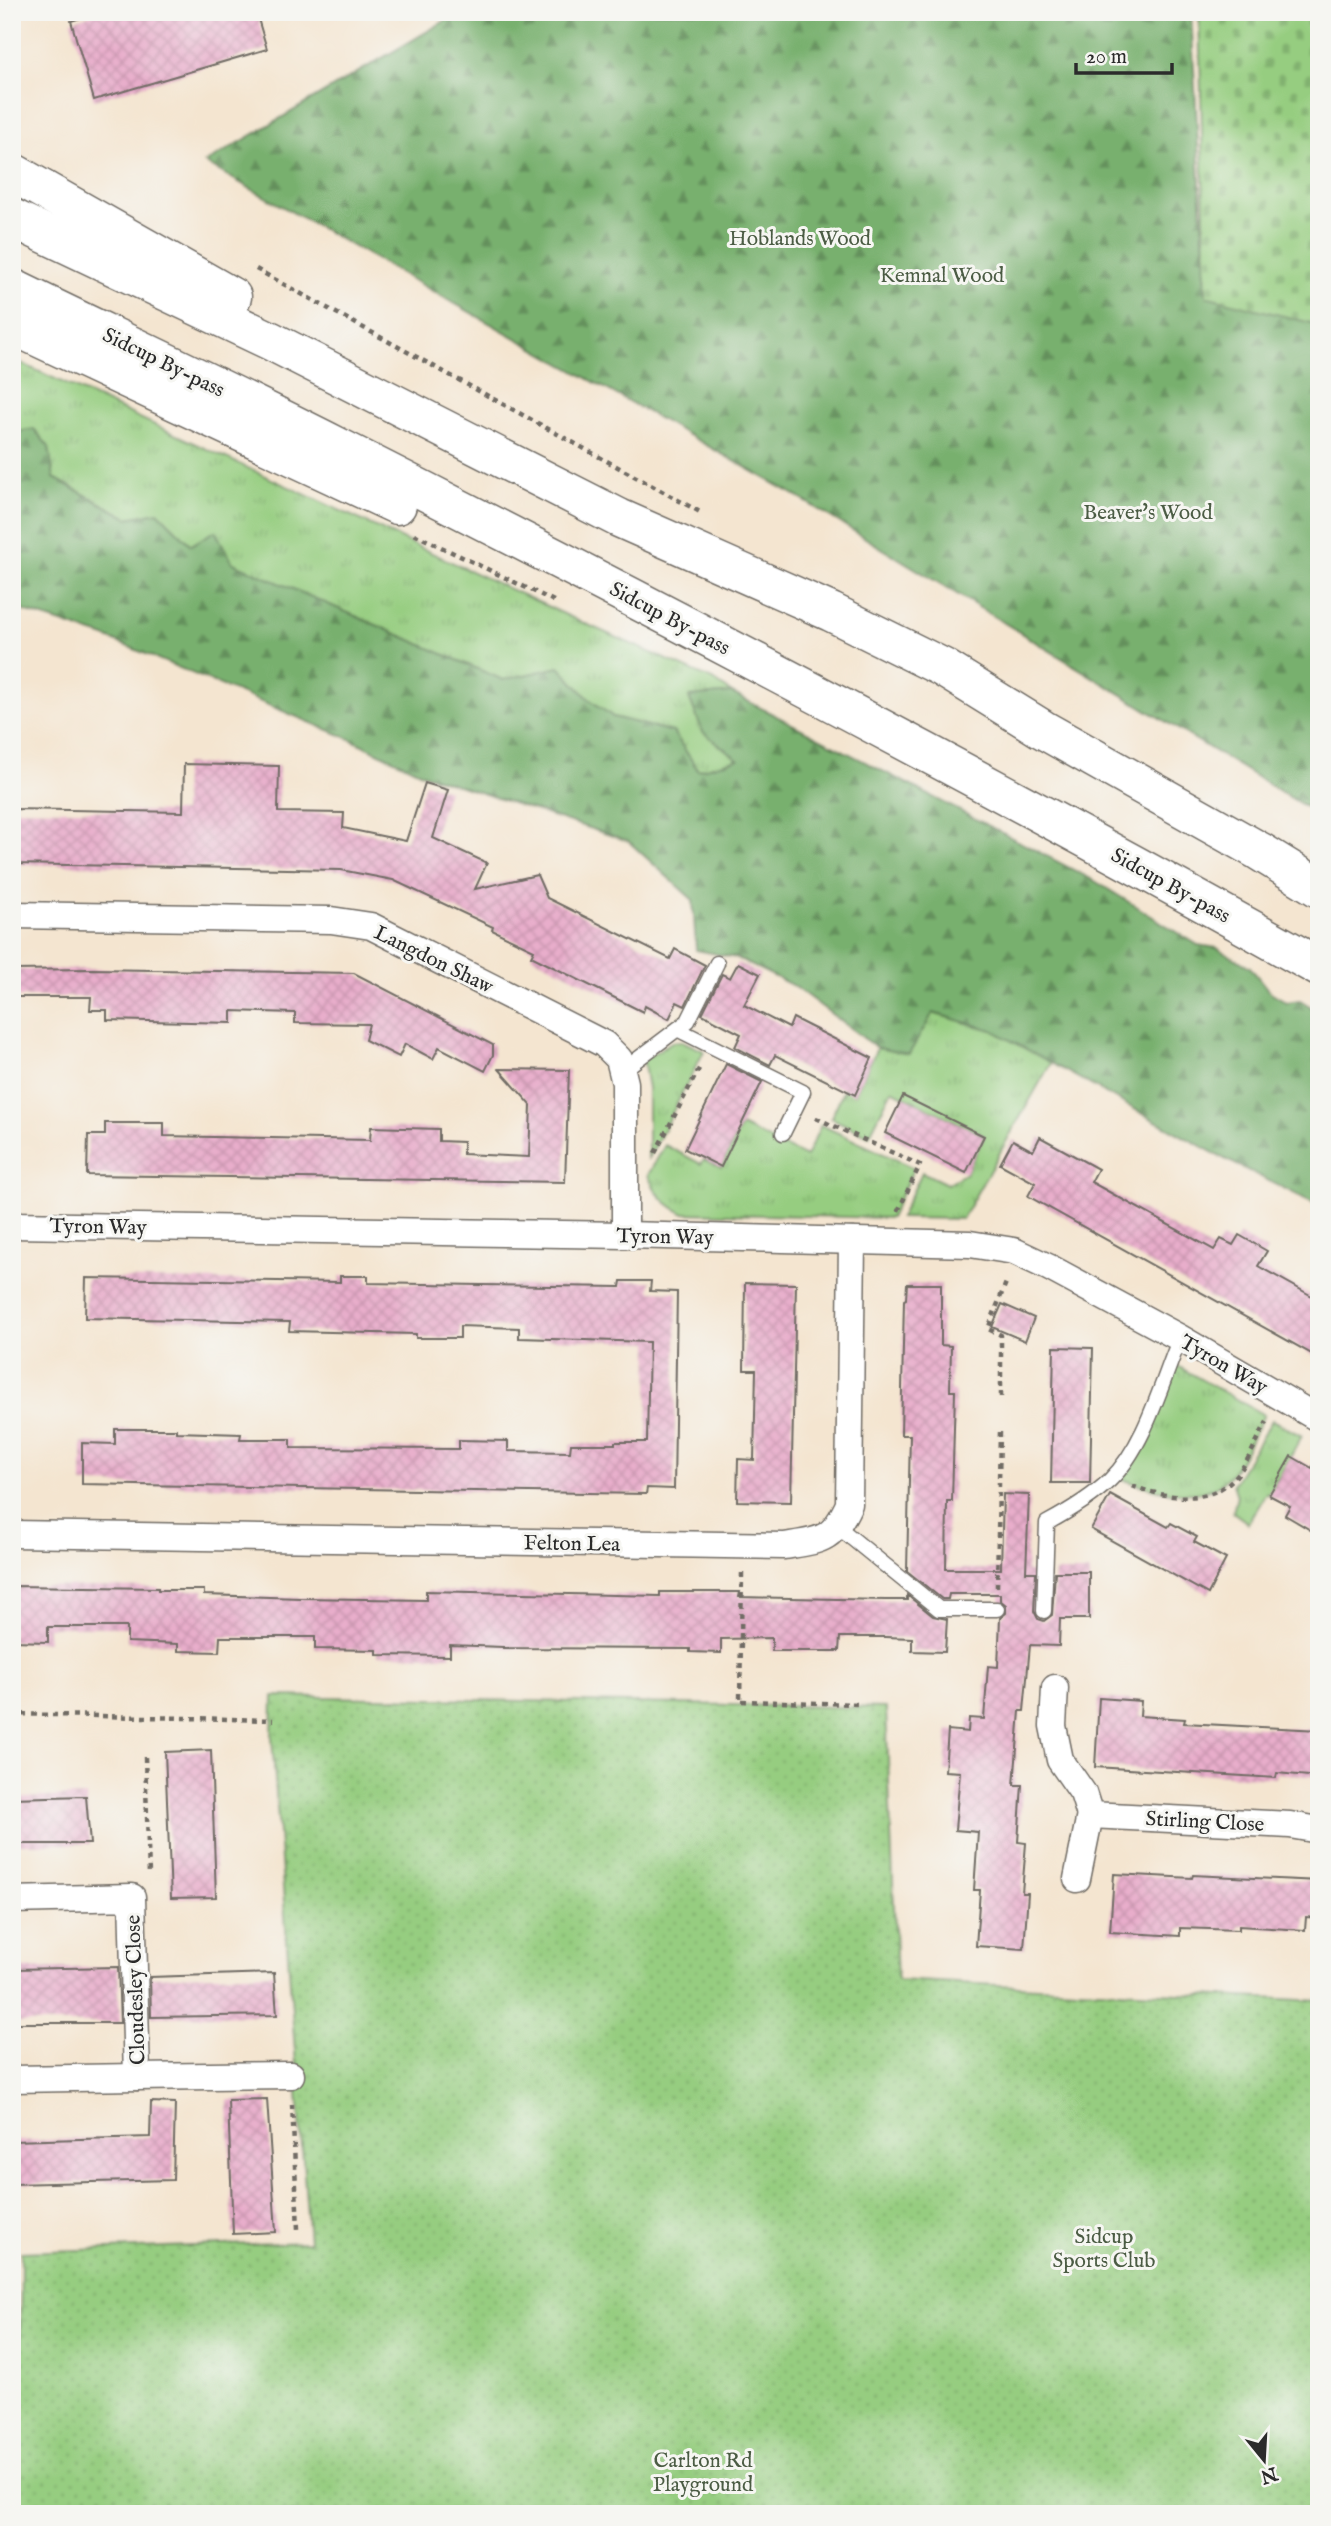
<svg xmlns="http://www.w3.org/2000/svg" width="1331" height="2526" viewBox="0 0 1331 2526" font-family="'IM FELL English',serif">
<defs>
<pattern id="grass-tufts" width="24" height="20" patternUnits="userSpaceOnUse" patternTransform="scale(1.75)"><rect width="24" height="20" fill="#96cd80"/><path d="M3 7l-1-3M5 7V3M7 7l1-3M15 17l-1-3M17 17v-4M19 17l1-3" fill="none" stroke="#81b06f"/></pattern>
<pattern id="forest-firs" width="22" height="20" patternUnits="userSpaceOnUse" patternTransform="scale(1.75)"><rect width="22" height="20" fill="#78b06e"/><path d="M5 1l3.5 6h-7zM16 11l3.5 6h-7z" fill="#638f5b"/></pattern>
<pattern id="cemetery-stones" width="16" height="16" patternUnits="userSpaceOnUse" patternTransform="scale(1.75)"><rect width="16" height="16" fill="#96cd80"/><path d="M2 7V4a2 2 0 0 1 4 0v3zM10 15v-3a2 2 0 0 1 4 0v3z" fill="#81b06f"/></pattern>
<pattern id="park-dots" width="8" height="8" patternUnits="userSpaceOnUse" patternTransform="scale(1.75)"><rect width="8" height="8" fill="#96cd80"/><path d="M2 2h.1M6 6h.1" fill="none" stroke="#81b06f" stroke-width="1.8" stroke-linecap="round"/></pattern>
<pattern id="building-cross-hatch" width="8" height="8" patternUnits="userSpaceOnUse" patternTransform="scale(1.75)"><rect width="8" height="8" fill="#e8adcb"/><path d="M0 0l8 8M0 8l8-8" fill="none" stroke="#c795ae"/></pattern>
</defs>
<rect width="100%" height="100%" fill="#f6f6f2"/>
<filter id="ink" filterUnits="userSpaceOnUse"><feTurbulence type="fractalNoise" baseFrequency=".0143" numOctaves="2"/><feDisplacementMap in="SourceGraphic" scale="14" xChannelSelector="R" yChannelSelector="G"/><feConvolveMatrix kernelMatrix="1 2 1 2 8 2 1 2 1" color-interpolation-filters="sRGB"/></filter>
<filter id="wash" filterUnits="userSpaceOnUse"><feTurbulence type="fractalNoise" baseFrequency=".00686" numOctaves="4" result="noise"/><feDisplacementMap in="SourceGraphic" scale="28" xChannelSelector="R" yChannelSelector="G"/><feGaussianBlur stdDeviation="1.57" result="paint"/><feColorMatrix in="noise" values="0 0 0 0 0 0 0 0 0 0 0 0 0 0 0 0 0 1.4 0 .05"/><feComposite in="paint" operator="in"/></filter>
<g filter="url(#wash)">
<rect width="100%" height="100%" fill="#f4e5d0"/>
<g fill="url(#grass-tufts)" stroke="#607c56" stroke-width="2">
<polygon points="12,359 577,620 715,681 732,693 689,697 703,732 739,760 698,770 673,732 613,717 589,699 559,667 503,680 191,545 158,512 128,518 54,478 12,443"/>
<polygon points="932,1013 992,1030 1051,1063 962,1219 900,1218 922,1172 947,1184 966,1173 984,1136 892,1090 869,1136 831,1118 844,1089 855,1094 877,1048 909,1054"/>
<polygon points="682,1041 704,1051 648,1160 648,1088 643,1060 672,1042"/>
<path d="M821,1125L914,1168L890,1218L682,1213C664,1203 656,1194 648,1175L665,1145L701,1164L704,1159L721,1167L741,1126L806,1157Z"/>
<path d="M1176,1365L1264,1415C1253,1434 1241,1466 1225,1480C1199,1505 1151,1489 1122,1479L1143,1448Z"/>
<polygon points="1272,1420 1302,1436 1269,1495 1266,1493 1248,1523 1233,1512 1237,1496 1233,1484"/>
</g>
<g fill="url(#forest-firs)" stroke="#526e4c" stroke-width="2">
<polygon points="460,12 1191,12 1206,296 1319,325 1319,815 793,494 205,163"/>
<polygon points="34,429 49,447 54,478 128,518 158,512 191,545 215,531 233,563 503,680 559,667 589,699 613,717 673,732 698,770 738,759 703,732 689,697 732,693 1095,881 1198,945 1217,948 1250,967 1269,991 1287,1002 1300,1000 1319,1012 1319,1206 1221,1157 992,1030 933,1013 909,1054 877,1048 794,986 736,958 696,950 693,900 628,841 424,774 350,739 105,637 12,607 12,433"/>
</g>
<polygon fill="url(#cemetery-stones)" stroke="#607c56" stroke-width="2" points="1199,12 1319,12 1319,325 1206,296"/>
<polygon fill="url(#park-dots)" stroke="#607c56" stroke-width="2" points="273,1696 886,1708 897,1980 1319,2001 1319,2514 19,2514 21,2252 309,2242 272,1738"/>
<g id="blocks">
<g fill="url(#building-cross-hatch)">
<polygon points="100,12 256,12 267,49 94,100 71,21"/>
<polygon points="184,764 279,766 278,812 344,813 343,828 406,841 425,783 448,790 433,838 487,863 475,889 537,875 547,898 670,959 675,949 705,965 685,1006 677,1002 669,1019 645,1006 643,1012 531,956 534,950 492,930 493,927 393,880 341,870 12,864 12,809 183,812"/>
<polygon points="738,963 760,974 744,1005 789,1028 793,1018 872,1058 855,1095 775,1055 770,1065 735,1047 741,1034 702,1014 722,974 730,978"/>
<polygon points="91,969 354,973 493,1045 493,1055 485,1071 439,1047 433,1059 405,1044 399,1057 365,1040 369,1024 295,1023 295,1013 232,1011 232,1023 107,1020 107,1010 90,1010 91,997 12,997 12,970"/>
<polygon points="726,1064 762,1082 721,1167 685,1149"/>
<polygon points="499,1069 569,1070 565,1182 87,1175 88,1135 105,1135 105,1123 164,1123 164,1136 370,1140 371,1127 439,1129 439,1141 463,1142 463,1154 529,1157 531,1105"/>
<polygon points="903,1096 984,1136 966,1173 885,1133"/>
<polygon points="1040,1137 1098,1169 1091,1182 1214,1250 1221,1239 1233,1245 1239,1235 1267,1251 1258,1266 1319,1300 1319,1358 1028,1196 1035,1183 1000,1164 1013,1140 1033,1151"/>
<polygon points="340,1276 368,1276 368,1283 480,1285 620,1287 621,1281 651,1281 650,1291 677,1292 674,1489 647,1488 646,1494 82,1484 82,1443 115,1444 115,1429 176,1429 176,1432 241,1434 240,1439 291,1439 291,1448 459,1449 459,1440 508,1441 508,1451 570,1452 571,1444 615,1444 615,1442 647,1442 649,1342 519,1338 519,1328 460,1326 460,1338 416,1338 416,1334 289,1331 290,1322 85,1318 86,1278 340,1282"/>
<polygon points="745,1283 796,1284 791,1502 737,1501 738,1459 754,1460 756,1370 744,1370"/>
<polygon points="907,1284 941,1284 941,1345 951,1346 950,1391 955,1391 952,1501 947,1501 946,1569 1001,1569 1003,1494 1029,1495 1026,1572 1036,1572 1034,1611 1038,1619 1044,1621 1052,1615 1055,1572 1089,1572 1089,1619 1060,1619 1059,1646 1030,1645 1024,1711 1020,1711 1014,1785 1022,1785 1018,1842 1026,1843 1022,1893 1028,1893 1024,1949 976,1946 980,1890 974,1890 978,1832 955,1830 960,1772 945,1771 948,1730 968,1732 969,1718 984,1719 988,1666 998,1667 1000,1618 1006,1613 1006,1605 1000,1600 1000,1594 949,1594 948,1599 942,1599 907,1571 910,1435 901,1435 904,1300 906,1299"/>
<polygon points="1002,1304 1034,1318 1025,1341 992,1327"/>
<polygon points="1054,1347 1093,1348 1090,1483 1051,1483"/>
<polygon points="1291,1456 1312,1468 1319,1456 1319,1535 1285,1515 1290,1506 1269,1495"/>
<polygon points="1110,1495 1168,1527 1171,1523 1197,1537 1194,1542 1226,1559 1208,1594 1091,1529"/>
<polygon points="12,1586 158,1588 158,1590 204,1590 204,1595 300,1598 426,1600 426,1591 660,1596 660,1592 740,1592 739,1597 885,1600 907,1600 907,1595 933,1616 947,1619 945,1652 912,1651 912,1638 885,1637 840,1637 839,1651 772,1651 772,1638 721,1639 721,1653 690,1652 690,1649 503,1648 503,1647 450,1645 450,1656 377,1655 377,1650 315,1649 315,1637 220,1637 219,1652 178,1651 178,1644 127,1642 127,1627 48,1627 48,1642 12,1641"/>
<polygon points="1099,1698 1141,1701 1140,1716 1185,1719 1184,1723 1319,1730 1319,1777 1277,1773 1276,1778 1095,1767"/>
<polygon points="211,1750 216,1897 171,1898 165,1752"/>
<polygon points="86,1796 90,1844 12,1844 12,1798"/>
<polygon points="1114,1874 1192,1878 1193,1875 1319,1881 1319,1918 1306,1917 1305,1930 1239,1926 1239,1930 1180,1928 1180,1936 1110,1932"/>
<polygon points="118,1967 120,2023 12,2023 12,1969"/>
<polygon points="274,1973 277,2015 151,2017 150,1977"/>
<polygon points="267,2099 276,2232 233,2234 228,2100"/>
<polygon points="151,2102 175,2103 173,2180 12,2184 12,2141 150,2137"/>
</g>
</g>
</g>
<g filter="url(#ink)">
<use href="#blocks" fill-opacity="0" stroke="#716c65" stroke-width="2"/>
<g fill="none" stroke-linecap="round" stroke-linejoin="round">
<g stroke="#716c65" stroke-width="17">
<g id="service">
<polyline points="679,1030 803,1092 783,1133"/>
<polyline points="622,1071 688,1021 717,963"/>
<polyline points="838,1527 939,1609 997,1609"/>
<path d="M1044,1611L1047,1523C1069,1511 1091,1498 1110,1480C1145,1446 1161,1384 1180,1338"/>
</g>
</g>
<g stroke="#716c65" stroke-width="29">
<g id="minor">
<polyline points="12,915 331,920 371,926 604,1044 619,1059 625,1083 625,1235"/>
<polyline points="12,1225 625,1235 970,1244 1014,1251 1050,1268 1180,1338 1319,1419"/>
<path d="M12,1534L784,1546C822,1540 832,1541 849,1504L852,1241"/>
<polyline points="1055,1688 1053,1726 1060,1760 1083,1793 1090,1815 1290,1825 1319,1830"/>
<polyline points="1077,1879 1090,1815"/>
<polyline points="12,1900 132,1897 137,2077 291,2075"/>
<polyline points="12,2079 137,2077"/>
</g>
</g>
<g stroke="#716c65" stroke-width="41">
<g id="trunk">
<polyline points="12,172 232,297"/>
<polyline points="12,218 271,341 619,518 831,612 942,667 1042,729 1259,851 1319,888"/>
<path d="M12,288C121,341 230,392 338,447C668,614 996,786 1319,967"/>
<polyline points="12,325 397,505"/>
</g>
</g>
<g stroke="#716c65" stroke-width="4.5" stroke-dasharray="5 5" stroke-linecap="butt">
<polyline points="256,269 700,512"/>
<polyline points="414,534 558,603"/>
<polyline points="816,1118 920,1165 897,1213"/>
<polyline points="655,1153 701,1065"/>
<polyline points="1001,1397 1001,1335 988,1329 1007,1280"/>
<path d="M1132,1486C1166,1498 1210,1506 1236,1476C1249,1461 1257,1439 1267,1422"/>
<polyline points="742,1573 740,1701 860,1704"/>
<polyline points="997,1587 1000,1431"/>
<polyline points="12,1714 273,1720"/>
<polyline points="145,1757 149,1875"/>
<polyline points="292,2104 298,2229"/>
</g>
<use href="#service" stroke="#fff" stroke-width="14"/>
<use href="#minor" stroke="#fff" stroke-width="26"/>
<use href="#trunk" stroke="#fff" stroke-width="38"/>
</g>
</g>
<g text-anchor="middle" stroke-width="6" stroke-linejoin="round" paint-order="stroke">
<g font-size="21" fill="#4b5c44" stroke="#f6f6f2">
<text x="800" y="245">Hoblands Wood</text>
<text x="942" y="282">Kemnal Wood</text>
<text x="1148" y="519">Beaver's Wood</text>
<text x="1104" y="2243">Sidcup<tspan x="1104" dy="24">Sports Club</tspan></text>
<text x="703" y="2467">Carlton Rd<tspan x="703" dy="24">Playground</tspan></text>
</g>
<g font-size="21" fill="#2b2b2b" stroke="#f6f6f2">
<text transform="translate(164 362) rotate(26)" y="7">Sidcup By-pass</text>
<text transform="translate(670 618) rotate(28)" y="7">Sidcup By-pass</text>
<text transform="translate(1171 885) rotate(29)" y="7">Sidcup By-pass</text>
<text transform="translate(434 959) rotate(26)" y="7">Langdon Shaw</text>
<text transform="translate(98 1226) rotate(1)" y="7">Tyron Way</text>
<text transform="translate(665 1236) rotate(1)" y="7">Tyron Way</text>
<text transform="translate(1224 1364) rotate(30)" y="7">Tyron Way</text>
<text transform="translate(572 1543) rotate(1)" y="7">Felton Lea</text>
<text transform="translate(1205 1821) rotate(3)" y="7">Stirling Close</text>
<text transform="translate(135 1990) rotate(-92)" y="7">Cloudesley Close</text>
</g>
</g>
<rect width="1331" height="2526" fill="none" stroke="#f6f6f2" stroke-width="42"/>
<g transform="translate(1264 2460) rotate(162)" stroke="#f6f6f2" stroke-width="5" paint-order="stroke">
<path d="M0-5L12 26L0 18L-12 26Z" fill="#2b2b2b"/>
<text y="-10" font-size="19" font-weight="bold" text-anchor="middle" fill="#2b2b2b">N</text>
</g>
<path d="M1076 63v10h96v-10" fill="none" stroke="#2b2b2b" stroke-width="3.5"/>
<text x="1086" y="63" font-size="21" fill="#2b2b2b" stroke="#f6f6f2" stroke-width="5" paint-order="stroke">20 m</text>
</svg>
